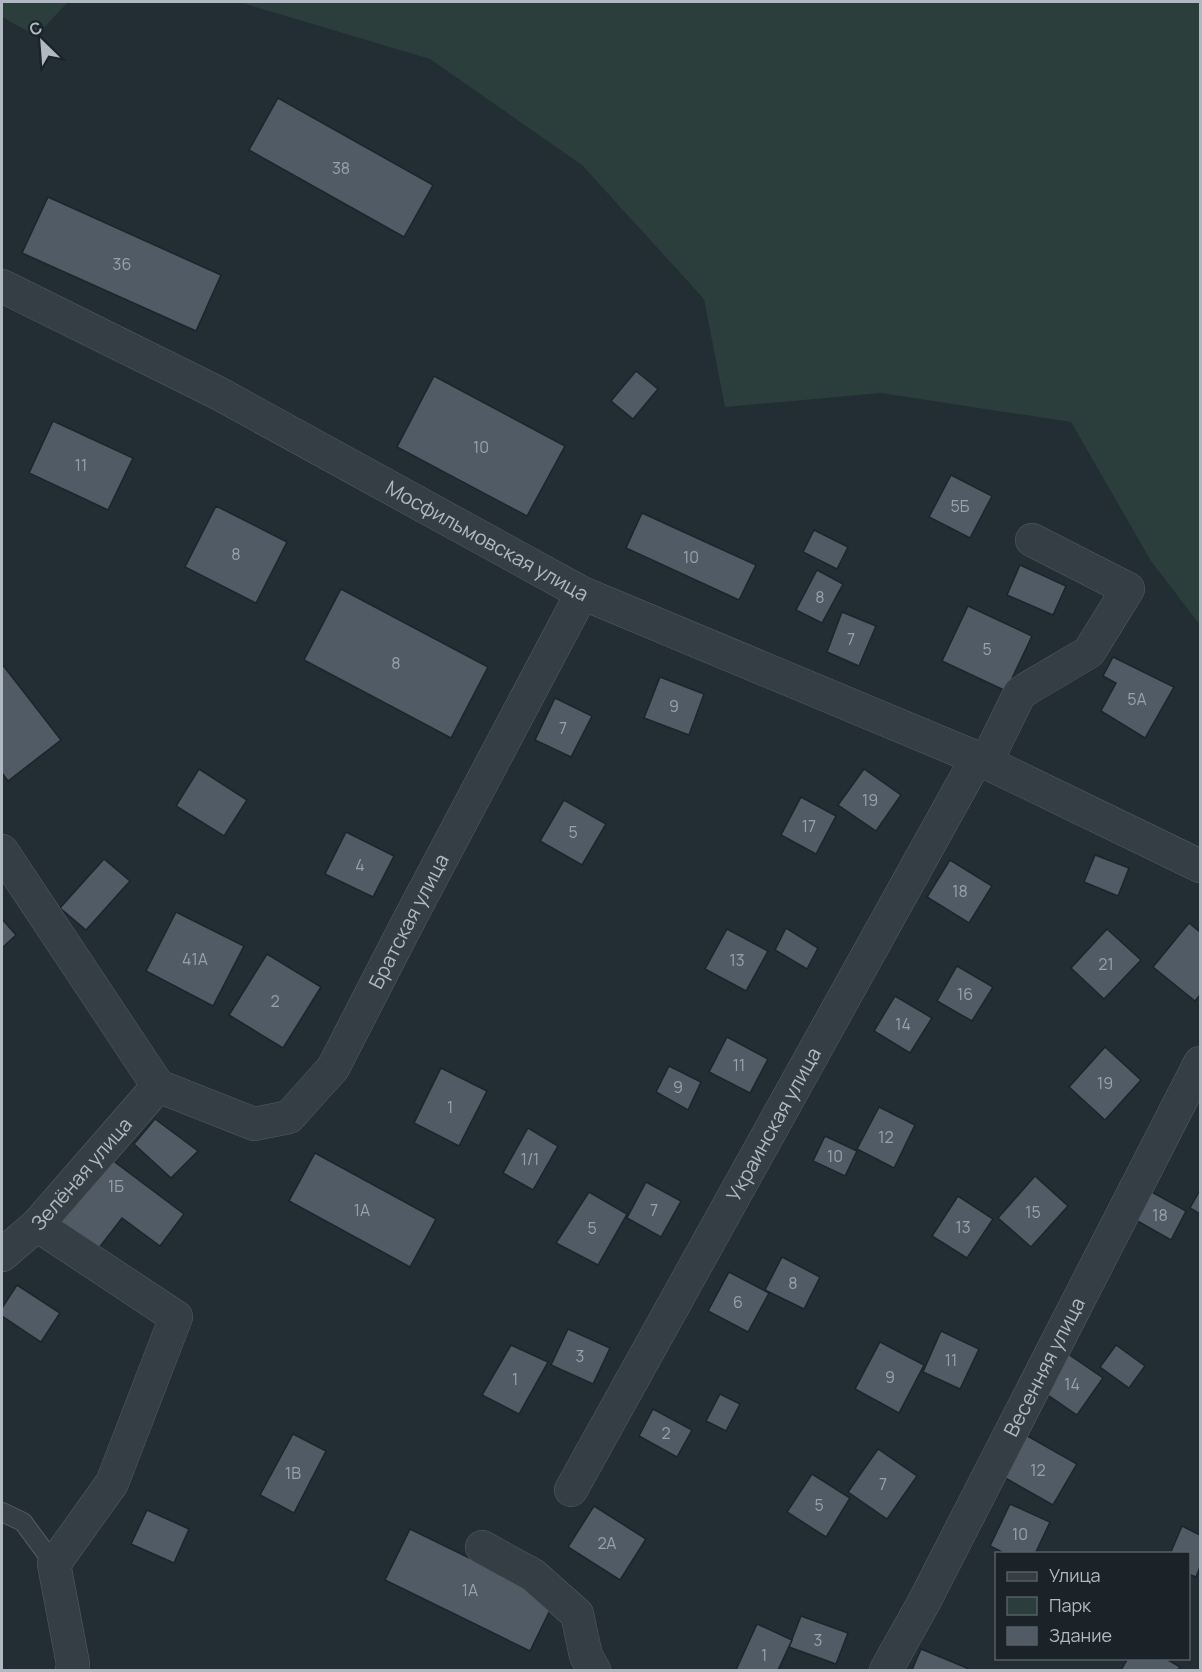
<svg xmlns="http://www.w3.org/2000/svg" width="1202" height="1672" viewBox="0 0 1202 1672" font-family="Manrope,sans-serif">
<rect width="100%" height="100%" fill="#232d34"/>
<g fill="#2b3e3b">
<polygon points="2,2 68,2 36,36 2,17"/>
<polygon points="239,2 1200,2 1200,625 1151,561 1071,422 881,393 725,407 704,299 582,165 430,59"/>
</g>
<g fill="#505b65" stroke="#1d252c" stroke-width="1.5">
<polygon points="278,98 433,185 404,237 249,150"/>
<polygon points="48,197 221,275 196,331 22,253"/>
<polygon points="636,371 658,389 633,419 611,401"/>
<polygon points="434,376 565,446 527,516 397,447"/>
<polygon points="53,421 133,458 108,510 29,473"/>
<polygon points="951,475 992,496 970,538 929,517"/>
<polygon points="216,506 287,542 256,603 185,567"/>
<polygon points="642,513 756,565 739,600 626,548"/>
<polygon points="814,530 848,547 837,569 803,552"/>
<polygon points="1020,565 1066,586 1053,615 1007,595"/>
<polygon points="817,570 843,584 822,623 796,610"/>
<polygon points="341,589 488,667 451,738 304,660"/>
<polygon points="968,606 1032,636 1006,691 942,661"/>
<polygon points="842,612 876,626 859,666 827,652"/>
<polygon points="1113,657 1174,687 1145,738 1101,711 1116,683 1103,676"/>
<polygon points="2,664 61,740 8,781 2,773"/>
<polygon points="660,677 704,694 689,735 644,718"/>
<polygon points="555,698 592,716 571,757 535,740"/>
<polygon points="199,769 247,800 224,836 176,806"/>
<polygon points="864,769 901,795 876,831 838,805"/>
<polygon points="801,797 836,816 816,854 781,835"/>
<polygon points="564,800 606,824 582,865 540,841"/>
<polygon points="346,832 394,856 373,897 325,874"/>
<polygon points="1095,855 1129,868 1118,896 1084,882"/>
<polygon points="104,859 130,881 86,930 60,908"/>
<polygon points="950,860 992,886 969,923 927,897"/>
<polygon points="176,912 244,946 213,1006 146,971"/>
<polygon points="2,919 16,935 2,948"/>
<polygon points="1189,923 1200,932 1200,995 1195,1001 1153,967"/>
<polygon points="786,928 818,948 807,969 775,950"/>
<polygon points="727,929 768,951 746,991 705,969"/>
<polygon points="1107,929 1141,960 1104,999 1071,968"/>
<polygon points="267,954 321,987 283,1048 229,1015"/>
<polygon points="957,966 993,987 972,1021 937,1001"/>
<polygon points="895,996 932,1018 910,1053 874,1031"/>
<polygon points="727,1037 768,1059 750,1093 709,1072"/>
<polygon points="1105,1047 1141,1080 1105,1120 1069,1087"/>
<polygon points="669,1066 701,1082 688,1110 656,1092"/>
<polygon points="441,1068 487,1091 459,1146 414,1123"/>
<polygon points="879,1107 915,1125 894,1168 857,1149"/>
<polygon points="155,1119 198,1151 171,1178 134,1144"/>
<polygon points="528,1128 558,1146 533,1190 503,1173"/>
<polygon points="825,1136 857,1151 845,1176 813,1161"/>
<polygon points="315,1153 436,1219 410,1267 289,1201"/>
<polygon points="108,1157 184,1214 160,1246 122,1218 95,1253 57,1225"/>
<polygon points="1035,1176 1068,1206 1031,1247 998,1218"/>
<polygon points="646,1182 681,1201 661,1237 627,1218"/>
<polygon points="1200,1190 1200,1214 1190,1208"/>
<polygon points="1150,1191 1186,1211 1171,1240 1134,1219"/>
<polygon points="589,1192 627,1214 598,1265 556,1243"/>
<polygon points="958,1196 993,1219 967,1258 932,1236"/>
<polygon points="782,1257 820,1277 804,1309 765,1290"/>
<polygon points="729,1272 769,1293 748,1332 708,1311"/>
<polygon points="17,1285 60,1313 41,1342 2,1316 2,1308"/>
<polygon points="568,1329 610,1348 593,1384 551,1365"/>
<polygon points="941,1331 979,1349 960,1389 923,1372"/>
<polygon points="880,1342 924,1365 899,1413 855,1389"/>
<polygon points="511,1345 548,1362 519,1414 482,1395"/>
<polygon points="1116,1345 1145,1366 1129,1388 1100,1367"/>
<polygon points="1068,1354 1103,1378 1077,1415 1042,1391"/>
<polygon points="720,1394 740,1404 726,1431 706,1421"/>
<polygon points="653,1409 692,1430 677,1457 639,1436"/>
<polygon points="293,1434 326,1451 294,1513 260,1495"/>
<polygon points="1024,1434 1077,1464 1053,1505 1000,1475"/>
<polygon points="878,1449 917,1476 887,1519 848,1492"/>
<polygon points="812,1474 850,1498 826,1537 787,1512"/>
<polygon points="1010,1504 1050,1522 1035,1554 1006,1554 990,1546"/>
<polygon points="594,1506 646,1539 620,1580 568,1547"/>
<polygon points="147,1510 189,1529 174,1563 131,1544"/>
<polygon points="1182,1526 1200,1535 1200,1567 1196,1577 1188,1574 1188,1554 1170,1554"/>
<polygon points="410,1529 555,1600 530,1651 385,1580"/>
<polygon points="801,1616 848,1633 836,1664 789,1647"/>
<polygon points="757,1624 792,1640 778,1670 736,1670"/>
<polygon points="921,1649 967,1668 966,1670 912,1670"/>
<polygon points="1128,1658 1165,1658 1180,1667 1178,1670 1121,1670"/>
</g>
<g fill="none" stroke-linecap="round" stroke-linejoin="round">
<g stroke="#535c63" stroke-width="20">
<polyline id="lane" points="2,1512 23,1522 54,1564"/>
</g>
<g stroke="#535c63" stroke-width="34">
<g id="street">
<path id="s1" d="M2,286L218,393L582,593L977,758L1200,866"/>
<polyline points="986,762 1020,693 1089,652 1128,589 1032,540"/>
<polyline points="2,851 158,1086"/>
<path id="s2" d="M158,1086L254,1124L289,1117L333,1068L408,922L582,593"/>
<polyline points="37,1225 176,1317 112,1483 54,1564 73,1664 72,1670"/>
<path id="s3" d="M2,1255L37,1225L158,1086"/>
<path id="s4" d="M571,1490L977,758"/>
<polyline points="482,1547 533,1575 577,1614 586,1656 594,1670"/>
<path id="s5" d="M886,1670L924,1602L1200,1063"/>
</g>
</g>
<use href="#lane" stroke="#363e45" stroke-width="18"/>
<use href="#street" stroke="#363e45" stroke-width="33"/>
</g>
<g text-anchor="middle" stroke-width="4.5" stroke-linejoin="round" paint-order="stroke">
<g font-size="16" fill="#98a2aa">
<text x="341" y="174">38</text>
<text x="122" y="270">36</text>
<text x="481" y="453">10</text>
<text x="81" y="471">11</text>
<text x="960" y="512">5Б</text>
<text x="236" y="560">8</text>
<text x="691" y="563">10</text>
<text x="820" y="603">8</text>
<text x="851" y="645">7</text>
<text x="987" y="655">5</text>
<text x="396" y="669">8</text>
<text x="1137" y="705">5А</text>
<text x="674" y="712">9</text>
<text x="563" y="734">7</text>
<text x="870" y="806">19</text>
<text x="809" y="832">17</text>
<text x="573" y="838">5</text>
<text x="360" y="871">4</text>
<text x="960" y="897">18</text>
<text x="195" y="965">41А</text>
<text x="737" y="966">13</text>
<text x="1106" y="970">21</text>
<text x="965" y="1000">16</text>
<text x="275" y="1007">2</text>
<text x="903" y="1030">14</text>
<text x="739" y="1071">11</text>
<text x="1105" y="1089">19</text>
<text x="678" y="1093">9</text>
<text x="450" y="1113">1</text>
<text x="886" y="1143">12</text>
<text x="835" y="1162">10</text>
<text x="530" y="1165">1/1</text>
<text x="116" y="1192">1Б</text>
<text x="362" y="1216">1А</text>
<text x="654" y="1216">7</text>
<text x="1033" y="1218">15</text>
<text x="1160" y="1221">18</text>
<text x="963" y="1233">13</text>
<text x="592" y="1234">5</text>
<text x="793" y="1289">8</text>
<text x="738" y="1308">6</text>
<text x="580" y="1362">3</text>
<text x="951" y="1366">11</text>
<text x="890" y="1383">9</text>
<text x="515" y="1385">1</text>
<text x="1072" y="1390">14</text>
<text x="666" y="1439">2</text>
<text x="1038" y="1476">12</text>
<text x="293" y="1479">1В</text>
<text x="883" y="1490">7</text>
<text x="819" y="1511">5</text>
<text x="1020" y="1540">10</text>
<text x="607" y="1549">2А</text>
<text x="470" y="1596">1А</text>
<text x="818" y="1646">3</text>
<text x="764" y="1661">1</text>
</g>
<g font-size="20" fill="#b0b9c1" stroke="#1b2329">
<text dy="7" stroke="none"><textPath href="#s1" startOffset="548">Мосфильмовская улица</textPath></text>
<text dy="7" stroke="none"><textPath href="#s2" startOffset="370">Братская улица</textPath></text>
<text dy="7" stroke="none"><textPath href="#s4" startOffset="418">Украинская улица</textPath></text>
<text dy="7" stroke="none"><textPath href="#s3" startOffset="114">Зелёная улица</textPath></text>
<text dy="7" stroke="none"><textPath href="#s5" startOffset="342">Весенняя улица</textPath></text>
</g>
</g>
<rect width="1202" height="1672" fill="none" stroke="#b0b9c1" stroke-width="6"/>
<rect x="995" y="1552" width="195" height="108" fill="#1b2329" stroke="#575f66" stroke-width="1.5"/>
<rect x="1007" y="1572" width="30" height="9" fill="#363e45" stroke="#575f66" stroke-width="1.5"/>
<text x="1049" y="1582" font-size="18" fill="#b0b9c1">Улица</text>
<rect x="1007" y="1597" width="30" height="18" fill="#2b3e3b" stroke="#575f66" stroke-width="1.5"/>
<text x="1049" y="1612" font-size="18" fill="#b0b9c1">Парк</text>
<rect x="1007" y="1627" width="30" height="18" fill="#505b65" stroke="#575f66" stroke-width="1.5"/>
<text x="1049" y="1642" font-size="18" fill="#b0b9c1">Здание</text>
<g transform="translate(42 42) rotate(335)" stroke="#1b2329" stroke-width="4.5" paint-order="stroke">
<path d="M0-4.5L10 22L0 15L-10 22Z" fill="#b0b9c1"/>
<text y="-9" font-size="16" font-weight="bold" text-anchor="middle" fill="#b0b9c1">С</text>
</g>
</svg>
